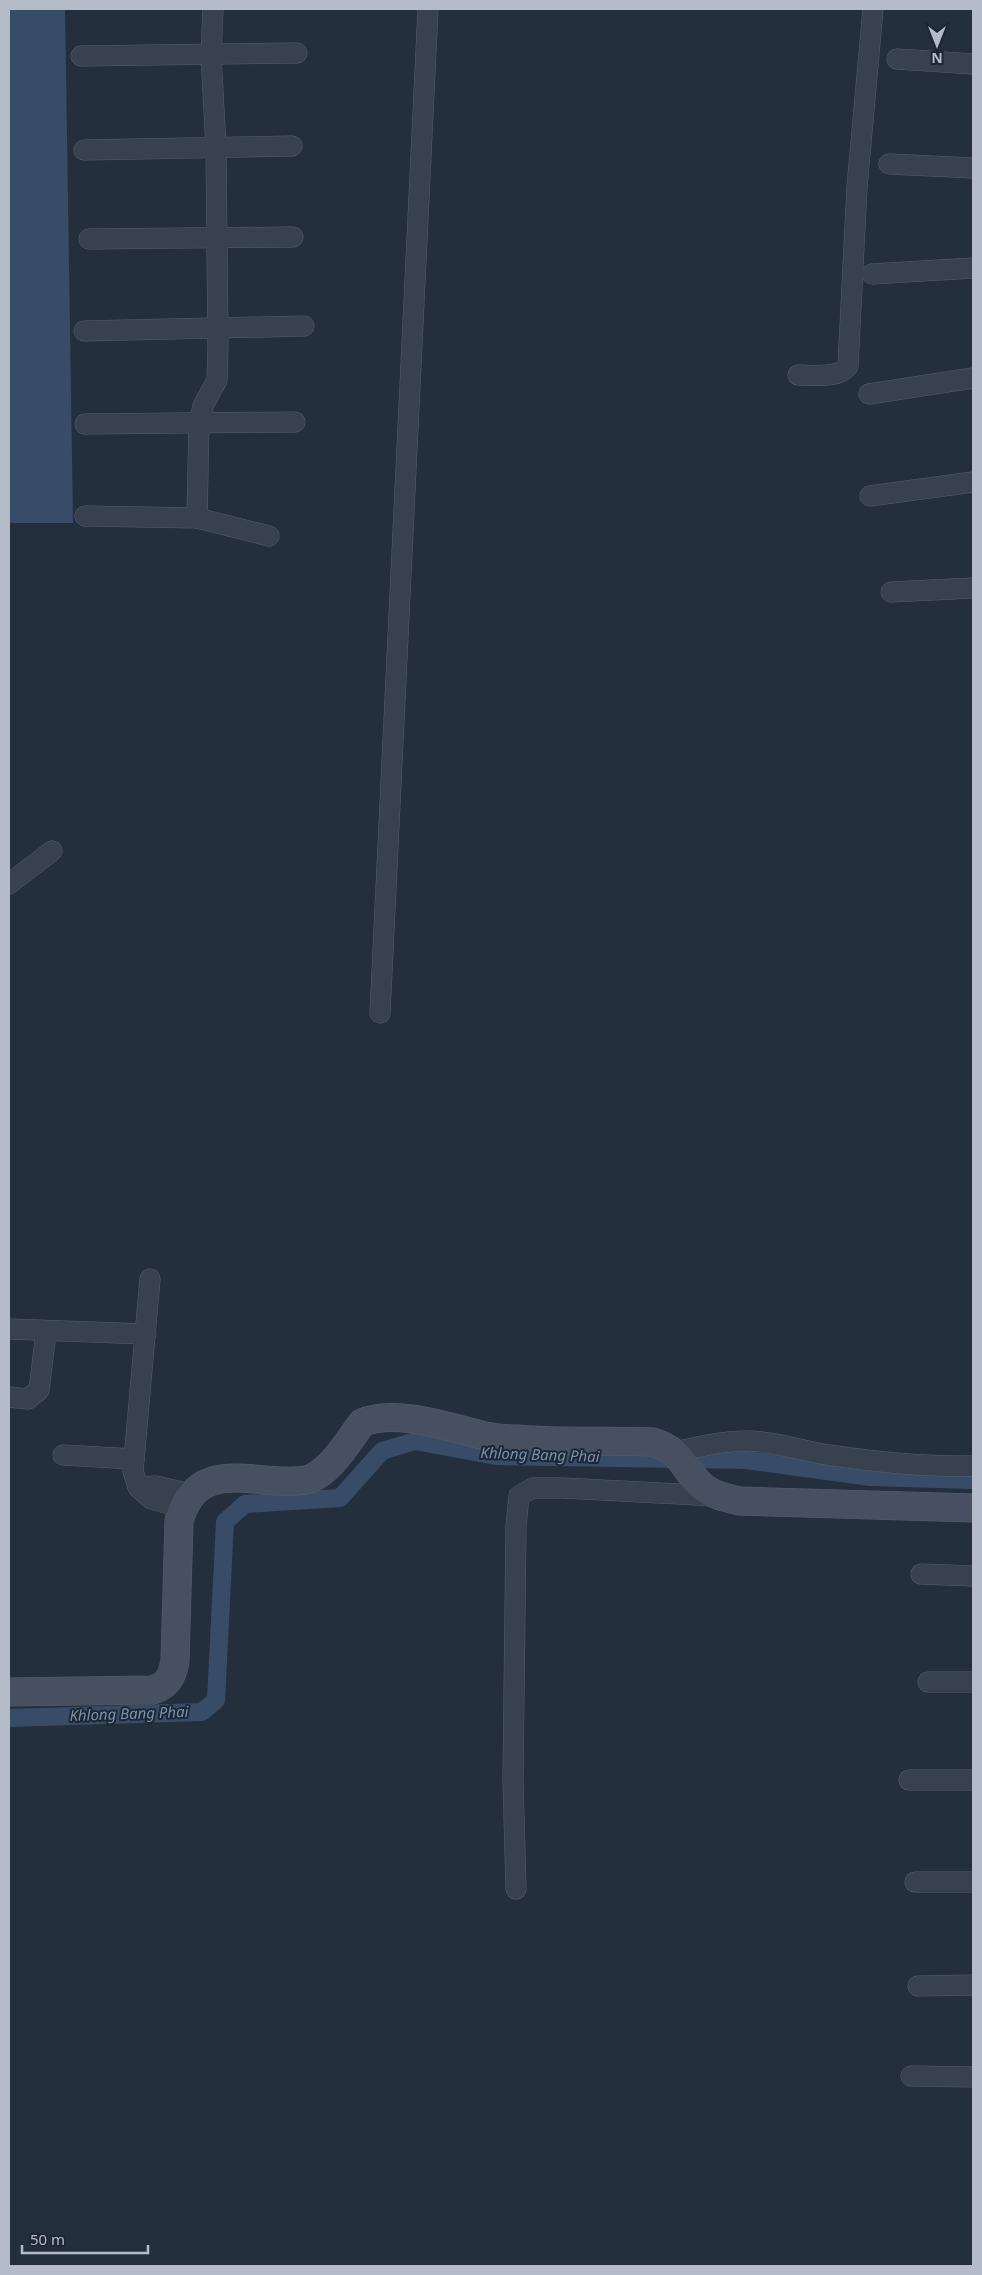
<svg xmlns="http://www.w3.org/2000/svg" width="982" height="2275" viewBox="0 0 982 2275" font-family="'Noto Sans',sans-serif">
<rect width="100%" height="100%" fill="#242f3e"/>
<polygon fill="#394c67" points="9,9 65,9 73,523 9,523"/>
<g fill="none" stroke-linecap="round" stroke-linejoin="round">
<polyline stroke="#394c67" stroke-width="18" points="9,1718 202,1712 216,1700 225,1522 245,1504 340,1498 382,1451 415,1441 496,1456 746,1460 870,1477 973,1480"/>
<g stroke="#565f6c" stroke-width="21">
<g id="street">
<polyline points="81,56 297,53"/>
<polyline points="897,59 973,64"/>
<polyline points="84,150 292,146"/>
<polyline points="889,164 973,168"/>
<polyline points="89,239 293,237"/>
<polyline points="872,274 973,268"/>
<polyline points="84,331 304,326"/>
<path d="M798,375C812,375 839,379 848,366L857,187L873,9"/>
<polyline points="869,394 973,378"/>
<polyline points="85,424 295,422"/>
<polyline points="870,496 973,482"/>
<polyline points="85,516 197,518 269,536"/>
<polyline points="197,518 199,422 203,406 217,380 218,346 216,147 211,55 213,9"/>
<polyline points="891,592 973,588"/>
<polyline points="9,884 52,851"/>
<polyline points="380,1013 428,9"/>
<polyline points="9,1329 146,1334"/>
<polyline points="9,1397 28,1399 39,1390 46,1332"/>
<path d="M675,1452C698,1447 722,1441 746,1441C775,1441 801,1451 829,1455C876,1462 925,1467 973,1466"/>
<polyline points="63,1455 134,1459"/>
<polyline points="138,1487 133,1471 150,1279"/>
<polyline points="183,1508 151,1499 138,1487 156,1486 190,1494"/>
<polyline points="921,1574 973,1576"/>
<polyline points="928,1682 973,1682"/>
<polyline points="909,1780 973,1780"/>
<polyline points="915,1882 973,1882"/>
<polyline points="516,1889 513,1780 516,1526 519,1496 533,1488 563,1488 717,1496"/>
<polyline points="918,1986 973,1985"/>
<polyline points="911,2076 973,2077"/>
</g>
</g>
<g stroke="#565f6c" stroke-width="29">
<path id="secondary" d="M9,1692L153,1690C168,1685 172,1677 175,1661L179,1521C194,1467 234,1478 279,1481C288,1481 301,1482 310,1479C332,1470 348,1441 362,1423C396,1408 451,1428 485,1436C495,1438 506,1439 516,1439C561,1443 608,1440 653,1442C684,1452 680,1466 701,1485C711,1495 726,1498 740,1501L973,1508"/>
</g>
<use href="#street" stroke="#38414e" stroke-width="20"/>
<use href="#secondary" stroke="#465061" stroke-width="28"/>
</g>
<g text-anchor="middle" stroke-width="4" stroke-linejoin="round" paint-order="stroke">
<g font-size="15" font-style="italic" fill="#7c92b1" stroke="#1d2633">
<text transform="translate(540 1455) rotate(2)" y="5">Khlong Bang Phai</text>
<text transform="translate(129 1714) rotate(-2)" y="5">Khlong Bang Phai</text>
</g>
</g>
<rect width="982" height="2275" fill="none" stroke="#b4bcc9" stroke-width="20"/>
<g transform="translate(937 45) rotate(180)" stroke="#1d2633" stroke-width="4" paint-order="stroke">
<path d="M0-4L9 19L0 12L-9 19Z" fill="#b4bcc9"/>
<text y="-8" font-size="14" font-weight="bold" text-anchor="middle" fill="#b4bcc9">N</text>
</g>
<path d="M22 2245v8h126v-8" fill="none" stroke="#b4bcc9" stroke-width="2.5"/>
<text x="30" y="2245" font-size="15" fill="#b4bcc9" stroke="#1d2633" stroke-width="4" paint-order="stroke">50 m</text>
</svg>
